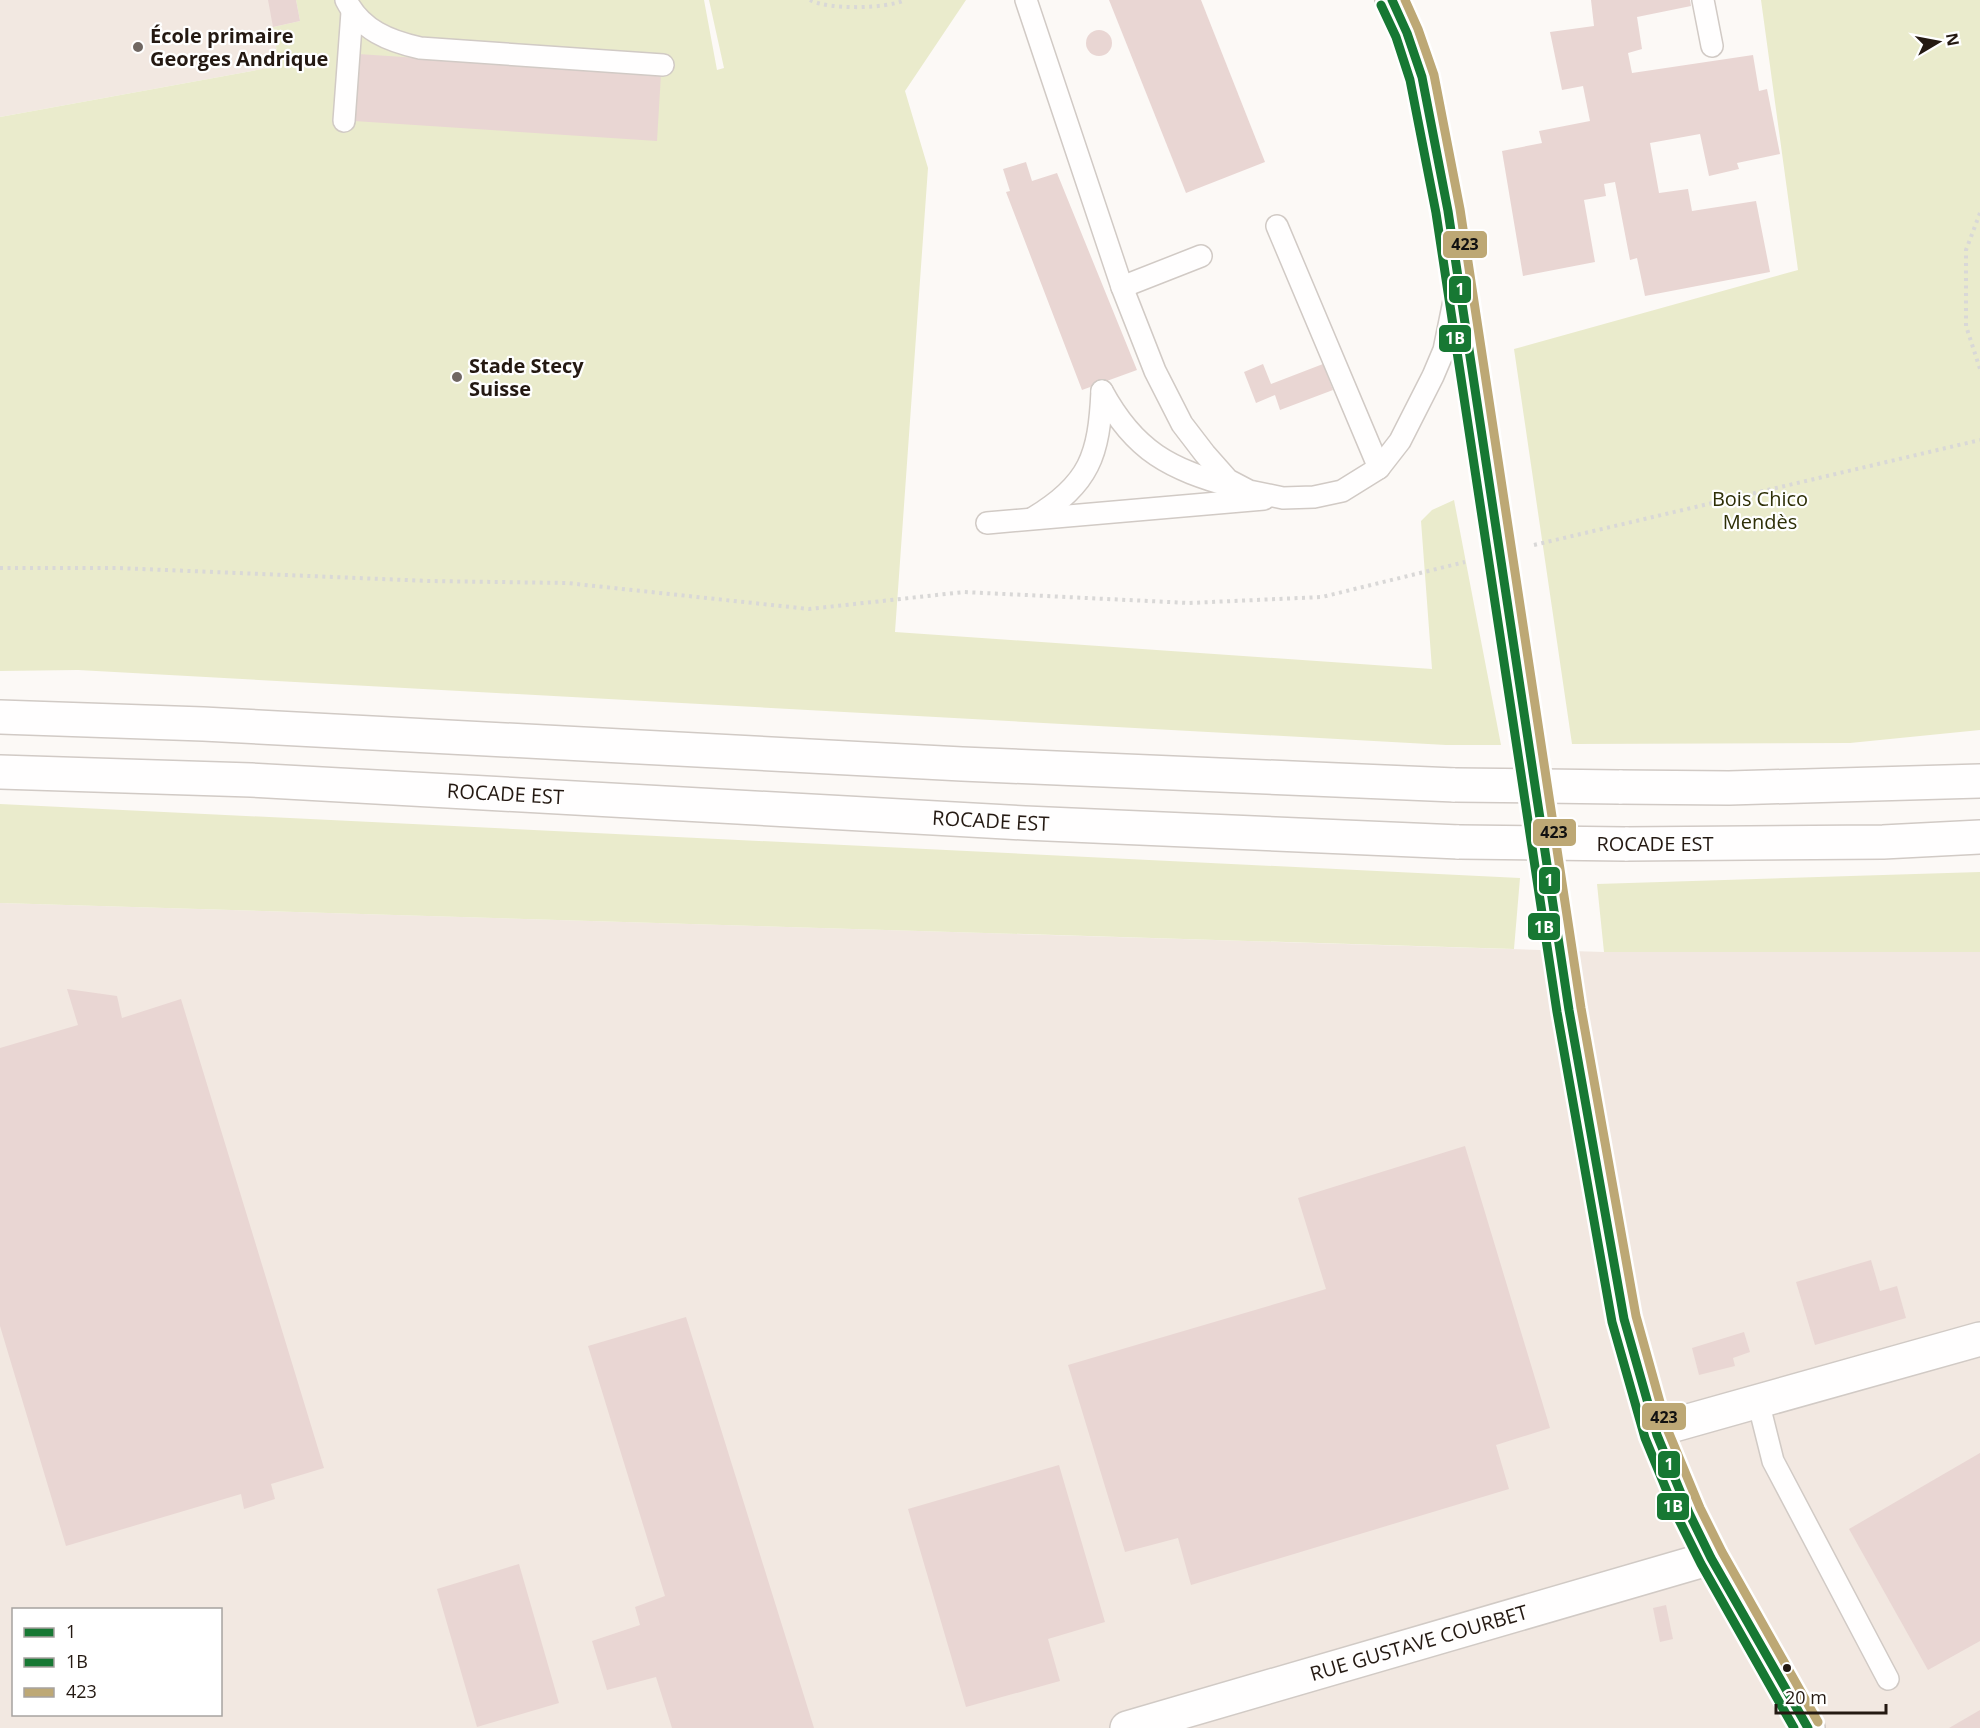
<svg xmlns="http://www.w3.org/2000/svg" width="1980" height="1728" viewBox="0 0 1980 1728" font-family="'Open Sans',sans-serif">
<rect width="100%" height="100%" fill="#fcf9f6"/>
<g fill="#f2e8e1" fill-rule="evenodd">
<polygon points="0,0 296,0 300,21 273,27 279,66 0,117"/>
<path d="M0,903L1604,952H1980V1728H0ZM14,1610H220V1714H14Z"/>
</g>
<g fill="#eaebcc">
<polygon points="296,0 704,0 717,70 724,68 709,0 966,0 905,91 928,168 895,632 1432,669 1421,521 1432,510 1454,500 1501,745 1446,745 78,670 0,671 0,117 279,66 273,27 300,21"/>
<polygon points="1761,0 1980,0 1980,730 1850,743 1572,744 1514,349 1798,270"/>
<polygon points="0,804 1520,878 1514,949 0,903"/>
<polygon points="1980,872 1980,952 1604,952 1597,884"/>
</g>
<g fill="#e9d6d3">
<polygon points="268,0 296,0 300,21 273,27"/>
<polygon points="1109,0 1201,0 1265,162 1186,193"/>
<polygon points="1591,0 1690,0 1691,6 1637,17 1642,49 1628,53 1632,73 1753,55 1759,91 1767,89 1780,154 1737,163 1739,169 1709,176 1700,134 1650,143 1659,193 1688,189 1692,211 1756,201 1770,272 1645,296 1637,258 1630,260 1615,182 1604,184 1606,196 1584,200 1595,262 1523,276 1502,151 1542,143 1539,131 1590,121 1583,86 1562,90 1550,32 1594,26"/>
<circle cx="1099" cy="43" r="13"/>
<polygon points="358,54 661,74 657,141 354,121"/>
<polygon points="1026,162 1032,181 1057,173 1137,370 1082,390 1006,192 1010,191 1003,169"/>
<polygon points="1263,364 1271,384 1323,364 1333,390 1280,410 1275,395 1256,403 1244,372"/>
<polygon points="67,989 117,996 122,1018 181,999 324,1468 271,1484 275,1499 244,1509 241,1494 66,1546 0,1326 0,1048 78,1025"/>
<polygon points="1465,1146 1550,1428 1496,1445 1509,1489 1191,1585 1178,1538 1125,1552 1068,1365 1326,1289 1298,1198"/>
<polygon points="1871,1260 1880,1291 1897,1286 1906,1318 1815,1345 1796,1282"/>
<polygon points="686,1317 814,1728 672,1728 656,1677 607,1690 592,1641 640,1625 635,1607 665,1596 588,1346"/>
<polygon points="1744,1332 1750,1352 1733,1358 1735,1366 1699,1375 1692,1348"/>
<polygon points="1980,1453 1980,1641 1928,1670 1849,1529"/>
<polygon points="1059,1465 1105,1622 1048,1639 1060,1681 966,1707 908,1509"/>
<polygon points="519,1564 559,1703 477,1727 437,1589"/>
<polygon points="1666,1605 1673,1639 1660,1642 1653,1608"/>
<polygon points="1980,1710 1980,1728 1949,1728"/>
</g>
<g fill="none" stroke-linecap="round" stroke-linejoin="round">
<g stroke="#d1cac5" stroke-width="24">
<g id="service">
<path d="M346,0C361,30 389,41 420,48L663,65"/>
<polyline points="1026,0 1122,287 1155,371 1182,424 1205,454 1228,480 1249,491 1283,498 1314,497 1342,491 1379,468 1400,441 1433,376 1444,350 1454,301"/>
<polyline points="1703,0 1712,46"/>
<polyline points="344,121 352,12"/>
<polyline points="1277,226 1379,468"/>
<polyline points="1122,287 1201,256"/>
<path d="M1102,391C1135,452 1170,469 1234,487"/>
<path d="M1033,518C1090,484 1099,455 1102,391"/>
<polyline points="987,523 1264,499"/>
<polyline points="1758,1401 1773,1461 1888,1679"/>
</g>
</g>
<g stroke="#d1cac5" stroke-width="36">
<g id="minor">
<polyline points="1392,0 1407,33 1422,77 1448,211 1569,1010 1624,1319 1657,1435 1689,1513 1711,1558 1808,1728"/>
<polyline points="1656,1430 1980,1339"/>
<path id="s1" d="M1127,1728L1711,1558"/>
</g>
</g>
<g stroke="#d1cac5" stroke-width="36">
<g id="motorway">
<polyline points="0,717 203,724 962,764 1455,785"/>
<path id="s2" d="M0,772L251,780L1025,823L1459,842"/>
<polyline points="1619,787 1729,788 1980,781"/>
<polyline points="1625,844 1883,842 1980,837"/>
</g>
</g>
<g stroke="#d9d8d7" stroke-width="4" stroke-dasharray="3 4.5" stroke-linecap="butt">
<path d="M810,0C829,10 886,9 905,0"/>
<polyline points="1980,213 1966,250 1966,326 1980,369"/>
<polyline points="1534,545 1980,440"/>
<polyline points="0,568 118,568 429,581 567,583 809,609 964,592 1189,603 1322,597 1465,562"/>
</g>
<use href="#service" stroke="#fffefe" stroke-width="21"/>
<use href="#minor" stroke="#fffefe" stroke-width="33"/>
<use href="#motorway" stroke="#fffefe" stroke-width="33"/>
<g stroke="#d1cac5" stroke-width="36" stroke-linecap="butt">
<g id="motorway-bridge">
<polyline points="1455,785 1619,787"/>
<polyline points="1459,842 1625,844"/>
</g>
</g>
<use href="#motorway-bridge" stroke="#fffefe" stroke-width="33"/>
<g stroke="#fff" stroke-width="14">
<polyline id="bus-1" points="1392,0 1407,33 1422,77 1448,211 1569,1010 1624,1319 1657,1435 1689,1513 1711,1558 1808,1728"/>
</g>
<g stroke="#fff" stroke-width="14">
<polyline id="bus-2" points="1381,5 1396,37 1410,80 1436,213 1557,1012 1612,1322 1645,1438 1678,1518 1701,1564 1794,1728"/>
</g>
<g stroke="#fff" stroke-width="14">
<polyline id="bus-3" points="1405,0 1418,29 1434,75 1460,209 1581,1008 1636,1316 1668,1431 1700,1508 1722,1552 1818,1722"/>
</g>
<use href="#bus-1" stroke="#177833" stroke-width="9"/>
<use href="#bus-2" stroke="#177833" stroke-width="9"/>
<use href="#bus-3" stroke="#bda875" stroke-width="9"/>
</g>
<g fill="#706762" stroke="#fff" stroke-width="2">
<circle cx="138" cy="47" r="6"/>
<circle cx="457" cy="377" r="6"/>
</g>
<circle fill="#241912" stroke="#fff" stroke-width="2" cx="1787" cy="1668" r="5"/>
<g text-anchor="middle" stroke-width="4.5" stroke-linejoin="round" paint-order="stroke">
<g font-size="20" font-weight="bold" fill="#241912" stroke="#fff" text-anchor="start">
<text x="150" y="43">École primaire<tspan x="150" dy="23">Georges Andrique</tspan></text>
<text x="469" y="373">Stade Stecy<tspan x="469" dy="23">Suisse</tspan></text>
</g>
<g font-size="20" fill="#2e2f07" stroke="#fff">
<text x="1760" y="506">Bois Chico<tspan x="1760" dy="23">Mendès</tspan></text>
</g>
<g font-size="20" fill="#241912" stroke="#fff">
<text dy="7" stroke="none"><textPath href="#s2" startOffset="506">ROCADE EST</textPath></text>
<text dy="7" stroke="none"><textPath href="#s2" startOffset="992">ROCADE EST</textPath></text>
<text x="1655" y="851">ROCADE EST</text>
<text dy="7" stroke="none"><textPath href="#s1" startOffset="304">RUE GUSTAVE COURBET</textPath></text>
</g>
</g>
<g stroke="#fff" stroke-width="2">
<rect x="1442" y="230" width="46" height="29" rx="6" fill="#bda875"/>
<rect x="1448" y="275" width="24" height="29" rx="6" fill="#177833"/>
<rect x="1438" y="324" width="34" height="29" rx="6" fill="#177833"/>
<rect x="1532" y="818" width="45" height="29" rx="6" fill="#bda875"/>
<rect x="1538" y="866" width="23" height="29" rx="6" fill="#177833"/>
<rect x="1527" y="912" width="34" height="29" rx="6" fill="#177833"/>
<rect x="1641" y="1402" width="46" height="29" rx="6" fill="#bda875"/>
<rect x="1657" y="1450" width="24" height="29" rx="6" fill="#177833"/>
<rect x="1656" y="1492" width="34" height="29" rx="6" fill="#177833"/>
</g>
<g font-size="16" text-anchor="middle" font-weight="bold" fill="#fff">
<text x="1460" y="295">1</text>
<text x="1455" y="344">1B</text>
<text x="1549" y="886">1</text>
<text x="1544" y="933">1B</text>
<text x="1669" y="1470">1</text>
<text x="1673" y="1512">1B</text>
</g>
<g font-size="16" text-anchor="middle" font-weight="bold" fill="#111">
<text x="1465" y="250">423</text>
<text x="1554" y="838">423</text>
<text x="1664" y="1423">423</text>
</g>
<rect x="12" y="1608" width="210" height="108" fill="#ffffff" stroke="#a7a3a0" stroke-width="1.5"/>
<rect x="24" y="1628" width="30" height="9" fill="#177833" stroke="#a7a3a0" stroke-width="1.5"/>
<text x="66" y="1638" font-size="18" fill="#241912">1</text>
<rect x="24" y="1658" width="30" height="9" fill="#177833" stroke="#a7a3a0" stroke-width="1.5"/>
<text x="66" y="1668" font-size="18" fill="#241912">1B</text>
<rect x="24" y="1688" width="30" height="9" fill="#bda875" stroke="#a7a3a0" stroke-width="1.5"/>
<text x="66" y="1698" font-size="18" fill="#241912">423</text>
<g transform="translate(1938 42) rotate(80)" stroke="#ffffff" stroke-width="4.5" paint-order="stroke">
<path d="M0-4.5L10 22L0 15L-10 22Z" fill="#241912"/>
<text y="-9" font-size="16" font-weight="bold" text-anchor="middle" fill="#241912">N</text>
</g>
<path d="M1776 1704v9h110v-9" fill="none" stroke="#241912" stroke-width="3"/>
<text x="1785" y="1704" font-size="18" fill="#241912" stroke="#ffffff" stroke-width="4.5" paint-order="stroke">20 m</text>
</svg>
